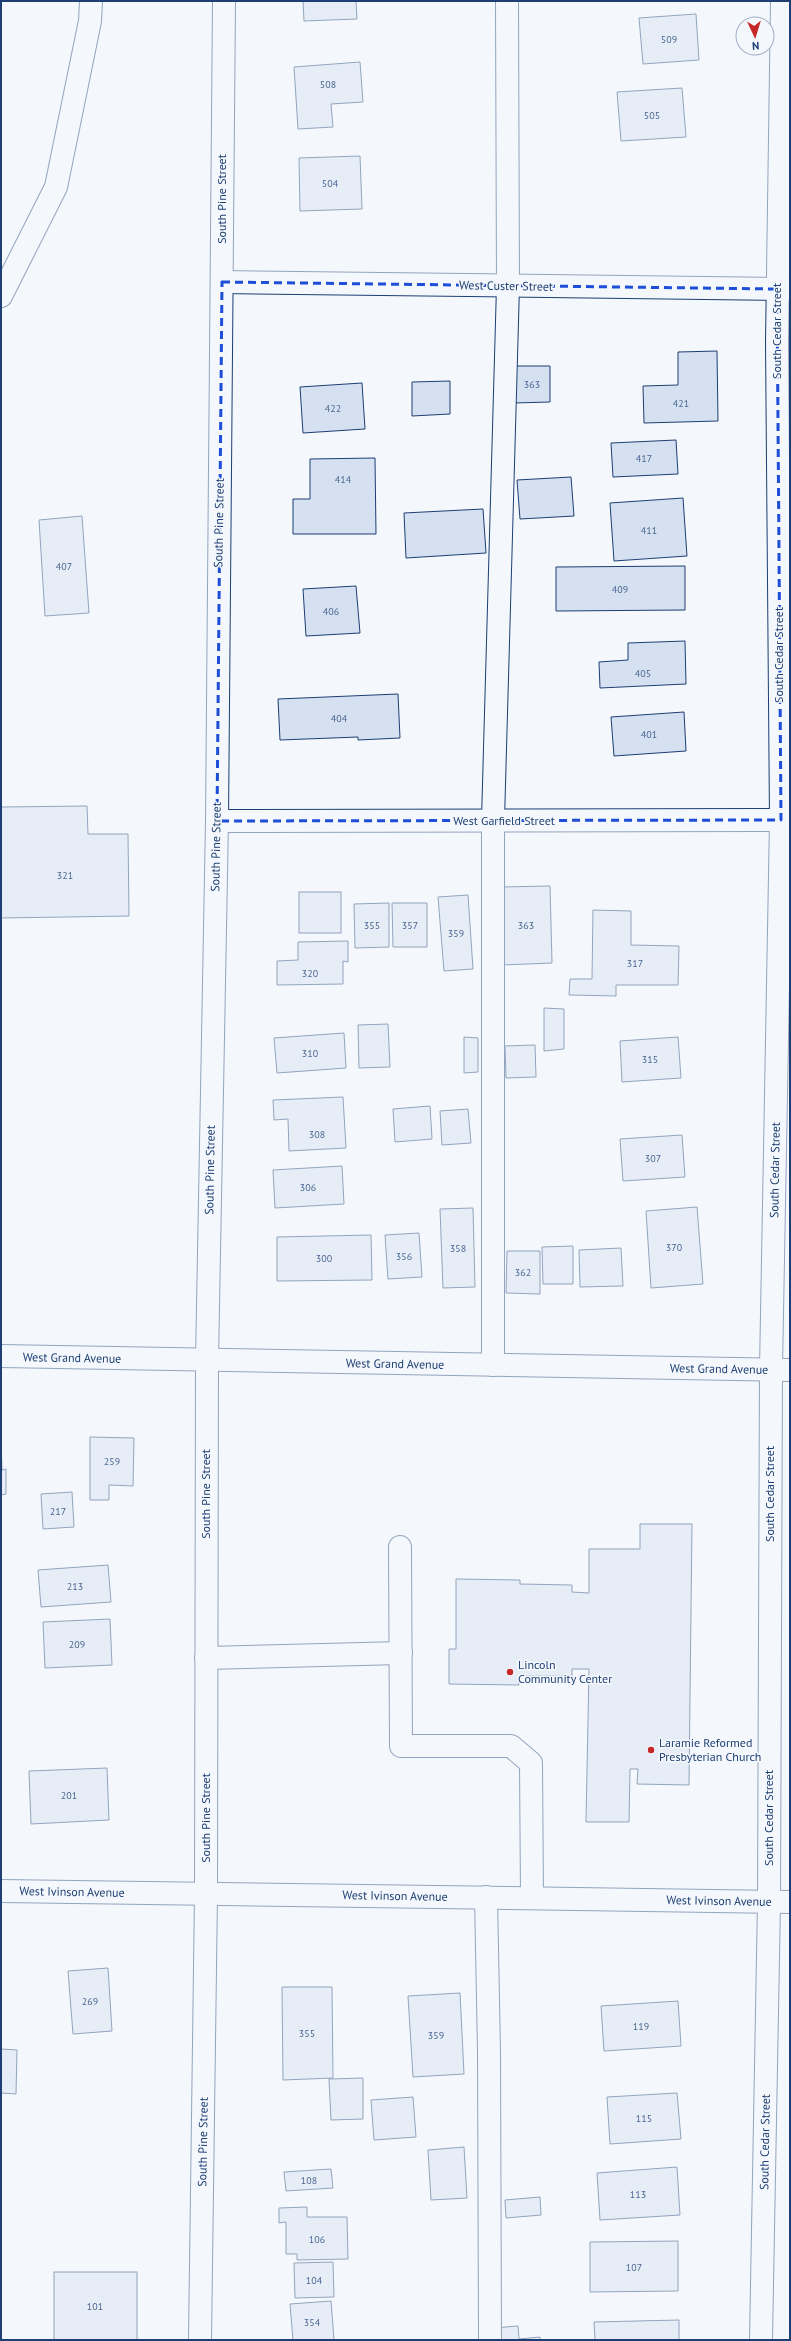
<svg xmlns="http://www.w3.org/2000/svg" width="791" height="2341" viewBox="0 0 791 2341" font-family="'PT Sans',sans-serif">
<rect width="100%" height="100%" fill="#f4f7fb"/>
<g fill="#d5e0f0" stroke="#1d3f73">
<polygon points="303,1 356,1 357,19 304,21"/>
<polygon points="696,14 699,60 643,64 639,18"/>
<polygon points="360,62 363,102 331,104 333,127 298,129 294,67"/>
<polygon points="682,88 686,137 621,141 617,92"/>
<polygon points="360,156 362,209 300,211 299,158"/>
<polygon points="717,351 718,421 644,423 643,386 678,385 678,352"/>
<polygon points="514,366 550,366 550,402 514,403"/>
<polygon points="450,381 450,414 412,416 412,382"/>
<polygon points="362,383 365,429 303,433 300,387"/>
<polygon points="676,440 678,474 613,477 611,443"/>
<polygon points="375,458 376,534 293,534 293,499 310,499 310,459"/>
<polygon points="571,477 574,516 520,519 517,480"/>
<polygon points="683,498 687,556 614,561 610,503"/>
<polygon points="483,509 486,553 406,558 404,513"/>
<polygon points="82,516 89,613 45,616 39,520"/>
<polygon points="685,566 685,610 556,611 556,567"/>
<polygon points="356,586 360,633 306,636 303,589"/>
<polygon points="685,641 686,684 600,688 599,662 628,660 628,643"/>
<polygon points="398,694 400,738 358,740 358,737 280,740 278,699"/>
<polygon points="684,712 686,751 614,756 611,717"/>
<polygon points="87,806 88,834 128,834 129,916 1,918 1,807"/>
<polygon points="550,886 552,963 502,965 501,887"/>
<rect x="299" y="892" width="42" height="41"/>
<polygon points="468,895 473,969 444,971 438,897"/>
<polygon points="389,903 389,947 355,948 354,904"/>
<polygon points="392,903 427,903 427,947 393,947"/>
<polygon points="593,910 631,911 631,945 679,946 678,985 616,985 616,996 569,995 570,979 592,979"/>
<polygon points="348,941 348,962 343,961 343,984 277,985 277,961 298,960 298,942"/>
<polygon points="544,1008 564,1009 564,1049 544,1051"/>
<polygon points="388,1024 390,1067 359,1068 358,1025"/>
<polygon points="344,1033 346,1068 277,1073 274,1038"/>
<polygon points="464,1037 478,1038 478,1072 464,1073"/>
<polygon points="678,1037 681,1078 622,1082 620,1041"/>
<polygon points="535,1045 536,1077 506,1078 505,1046"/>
<polygon points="343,1097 346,1148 289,1151 288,1119 274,1120 273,1100"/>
<polygon points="430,1106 432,1139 395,1142 393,1109"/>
<polygon points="468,1109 471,1143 442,1145 440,1111"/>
<polygon points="682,1135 685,1177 623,1181 620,1139"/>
<polygon points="342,1166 344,1204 275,1208 273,1170"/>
<polygon points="697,1207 703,1284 651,1288 646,1211"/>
<polygon points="473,1208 475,1287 443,1288 440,1209"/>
<polygon points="419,1233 422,1277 388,1279 385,1235"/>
<polygon points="371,1235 372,1280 277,1281 277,1237"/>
<polygon points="573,1246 573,1284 543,1284 542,1247"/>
<polygon points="621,1248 623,1286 580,1287 579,1250"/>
<polygon points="507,1251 540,1251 540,1294 506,1293"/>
<polygon points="90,1437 134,1438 133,1486 109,1485 109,1500 90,1500"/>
<polygon points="1,1438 2,1470 6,1469 6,1494 1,1495"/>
<polygon points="72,1492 74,1527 43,1529 41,1494"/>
<polygon points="640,1524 692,1524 689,1785 637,1784 638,1769 630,1769 629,1822 586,1822 589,1669 572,1669 572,1676 519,1676 519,1685 449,1684 449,1649 456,1649 456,1579 520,1580 520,1584 572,1585 572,1592 589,1593 589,1549 640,1549"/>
<polygon points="108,1565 111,1602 41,1607 38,1570"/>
<polygon points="110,1619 112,1665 45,1668 43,1622"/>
<polygon points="107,1768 109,1820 31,1824 29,1771"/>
<polygon points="108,1968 112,2031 73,2034 68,1971"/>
<polygon points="282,1987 332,1987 333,2078 283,2080"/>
<polygon points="460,1993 464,2074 413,2077 408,1996"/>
<polygon points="678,2001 681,2046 604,2051 601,2006"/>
<polygon points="1,2049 17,2050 16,2094 1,2093"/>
<polygon points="363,2078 363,2119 331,2120 329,2079"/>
<polygon points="677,2093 681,2139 610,2144 607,2097"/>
<polygon points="413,2097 416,2137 374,2140 371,2100"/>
<polygon points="464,2147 467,2198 431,2200 428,2150"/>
<polygon points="677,2167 680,2215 600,2220 597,2173"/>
<polygon points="331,2169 333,2188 286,2191 284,2172"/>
<polygon points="540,2197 541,2215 506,2218 505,2200"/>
<polygon points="307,2207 307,2217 347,2217 348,2259 297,2260 297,2254 286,2254 286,2222 279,2223 279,2208"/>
<polygon points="678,2241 678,2291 590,2292 590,2242"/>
<polygon points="333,2262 334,2297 295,2298 294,2263"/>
<rect x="54" y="2272" width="83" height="68"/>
<polygon points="331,2301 334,2340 293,2340 290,2304"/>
<polygon points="679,2320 679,2340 595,2340 594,2322"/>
<polygon points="518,2326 519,2339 540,2337 540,2340 494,2340 493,2328"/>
</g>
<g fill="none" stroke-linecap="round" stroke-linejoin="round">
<g stroke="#1d3f73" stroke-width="24">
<g id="minor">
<polyline points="222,282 790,289"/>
<polyline points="1,296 56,187 90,21 91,1"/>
<polyline points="217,821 781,820 790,815"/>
<polyline points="1,1356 790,1370"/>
<polyline points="493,1365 493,820 508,286 507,1"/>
<polyline points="400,1547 401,1746 511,1746 531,1763 532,1898"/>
<polyline points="206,1658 401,1653"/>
<polyline points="1,1891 790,1902"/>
<polyline points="486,1897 489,2051 490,2340"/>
<polyline points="200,2340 206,1894 207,1361 217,821 224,1"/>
<polyline points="761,2340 769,1902 771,1369 781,820 777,342 782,1"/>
</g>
</g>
<use href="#minor" stroke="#f4f7fb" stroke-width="22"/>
</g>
<path d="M0 0H791V2341H0ZM222,282L777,289L781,820L217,821Z" fill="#f4f7fb" fill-opacity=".55" fill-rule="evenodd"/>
<path fill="none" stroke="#1d4ed8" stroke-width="3" stroke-dasharray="8 5" stroke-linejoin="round" d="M222,282L777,289L781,820L217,821Z"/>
<g fill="#c62828" stroke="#f4f7fb" stroke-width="1.5">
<circle cx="510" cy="1672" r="4"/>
<circle cx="651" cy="1750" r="4"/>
</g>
<g text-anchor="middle" stroke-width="3" stroke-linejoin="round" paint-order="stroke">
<g font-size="10" fill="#4b6792">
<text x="669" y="43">509</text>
<text x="328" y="88">508</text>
<text x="652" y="119">505</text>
<text x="330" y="187">504</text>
<text x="532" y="388">363</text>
<text x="681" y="407">421</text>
<text x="333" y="412">422</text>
<text x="644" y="462">417</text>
<text x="343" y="483">414</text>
<text x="649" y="534">411</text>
<text x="64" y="570">407</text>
<text x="620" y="593">409</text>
<text x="331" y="615">406</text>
<text x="643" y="677">405</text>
<text x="339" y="722">404</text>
<text x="649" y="738">401</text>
<text x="65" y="879">321</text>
<text x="372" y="929">355</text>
<text x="410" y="929">357</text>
<text x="526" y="929">363</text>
<text x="456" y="937">359</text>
<text x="635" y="967">317</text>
<text x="310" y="977">320</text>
<text x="310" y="1057">310</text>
<text x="650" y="1063">315</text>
<text x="317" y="1138">308</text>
<text x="653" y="1162">307</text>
<text x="308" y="1191">306</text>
<text x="674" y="1251">370</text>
<text x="458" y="1252">358</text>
<text x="404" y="1260">356</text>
<text x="324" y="1262">300</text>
<text x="523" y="1276">362</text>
<text x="112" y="1465">259</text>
<text x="58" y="1515">217</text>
<text x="75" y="1590">213</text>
<text x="77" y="1648">209</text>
<text x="69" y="1799">201</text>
<text x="90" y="2005">269</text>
<text x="641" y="2030">119</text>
<text x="307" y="2037">355</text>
<text x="436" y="2039">359</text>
<text x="644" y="2122">115</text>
<text x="309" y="2184">108</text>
<text x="638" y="2198">113</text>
<text x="317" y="2243">106</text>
<text x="634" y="2271">107</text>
<text x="314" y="2284">104</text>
<text x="95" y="2310">101</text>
<text x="312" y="2326">354</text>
</g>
<g font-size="12" fill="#1d3f73" stroke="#f4f7fb">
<text transform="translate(222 199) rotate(-90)" y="4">South Pine Street</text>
<text transform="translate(506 286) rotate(1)" y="4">West Custer Street</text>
<text transform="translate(777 331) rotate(-90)" y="4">South Cedar Street</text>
<text transform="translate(219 523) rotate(-89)" y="4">South Pine Street</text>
<text transform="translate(779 655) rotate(-90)" y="4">South Cedar Street</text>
<text x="504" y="825">West Garfield Street</text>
<text transform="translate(216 847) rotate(-89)" y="4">South Pine Street</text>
<text transform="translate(210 1170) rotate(-89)" y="4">South Pine Street</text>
<text transform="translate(775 1170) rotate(-89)" y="4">South Cedar Street</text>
<text transform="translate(72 1358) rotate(1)" y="4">West Grand Avenue</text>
<text transform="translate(395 1364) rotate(1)" y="4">West Grand Avenue</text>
<text transform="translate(719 1369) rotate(1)" y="4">West Grand Avenue</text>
<text transform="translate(206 1494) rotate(-90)" y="4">South Pine Street</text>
<text transform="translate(770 1494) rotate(-90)" y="4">South Cedar Street</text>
<text transform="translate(206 1818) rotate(-90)" y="4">South Pine Street</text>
<text transform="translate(769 1818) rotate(-90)" y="4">South Cedar Street</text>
<text transform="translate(72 1892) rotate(1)" y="4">West Ivinson Avenue</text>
<text transform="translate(395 1896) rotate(1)" y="4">West Ivinson Avenue</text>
<text transform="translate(719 1901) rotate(1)" y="4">West Ivinson Avenue</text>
<text transform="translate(203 2142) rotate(-89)" y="4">South Pine Street</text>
<text transform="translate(765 2142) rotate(-89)" y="4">South Cedar Street</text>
</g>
<g font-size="12" fill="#1d3f73" stroke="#f4f7fb" text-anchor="start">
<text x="518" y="1669">Lincoln<tspan x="518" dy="14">Community Center</tspan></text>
<text x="659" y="1747">Laramie Reformed<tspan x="659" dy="14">Presbyterian Church</tspan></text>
</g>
</g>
<rect width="791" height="2341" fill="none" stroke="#1d3f73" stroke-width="4"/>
<g transform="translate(755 36) rotate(176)"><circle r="19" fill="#f4f7fb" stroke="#9eadc5"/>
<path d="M0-3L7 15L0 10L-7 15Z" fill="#c62828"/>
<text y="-6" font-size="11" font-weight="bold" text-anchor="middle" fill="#1d3f73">N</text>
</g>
</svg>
